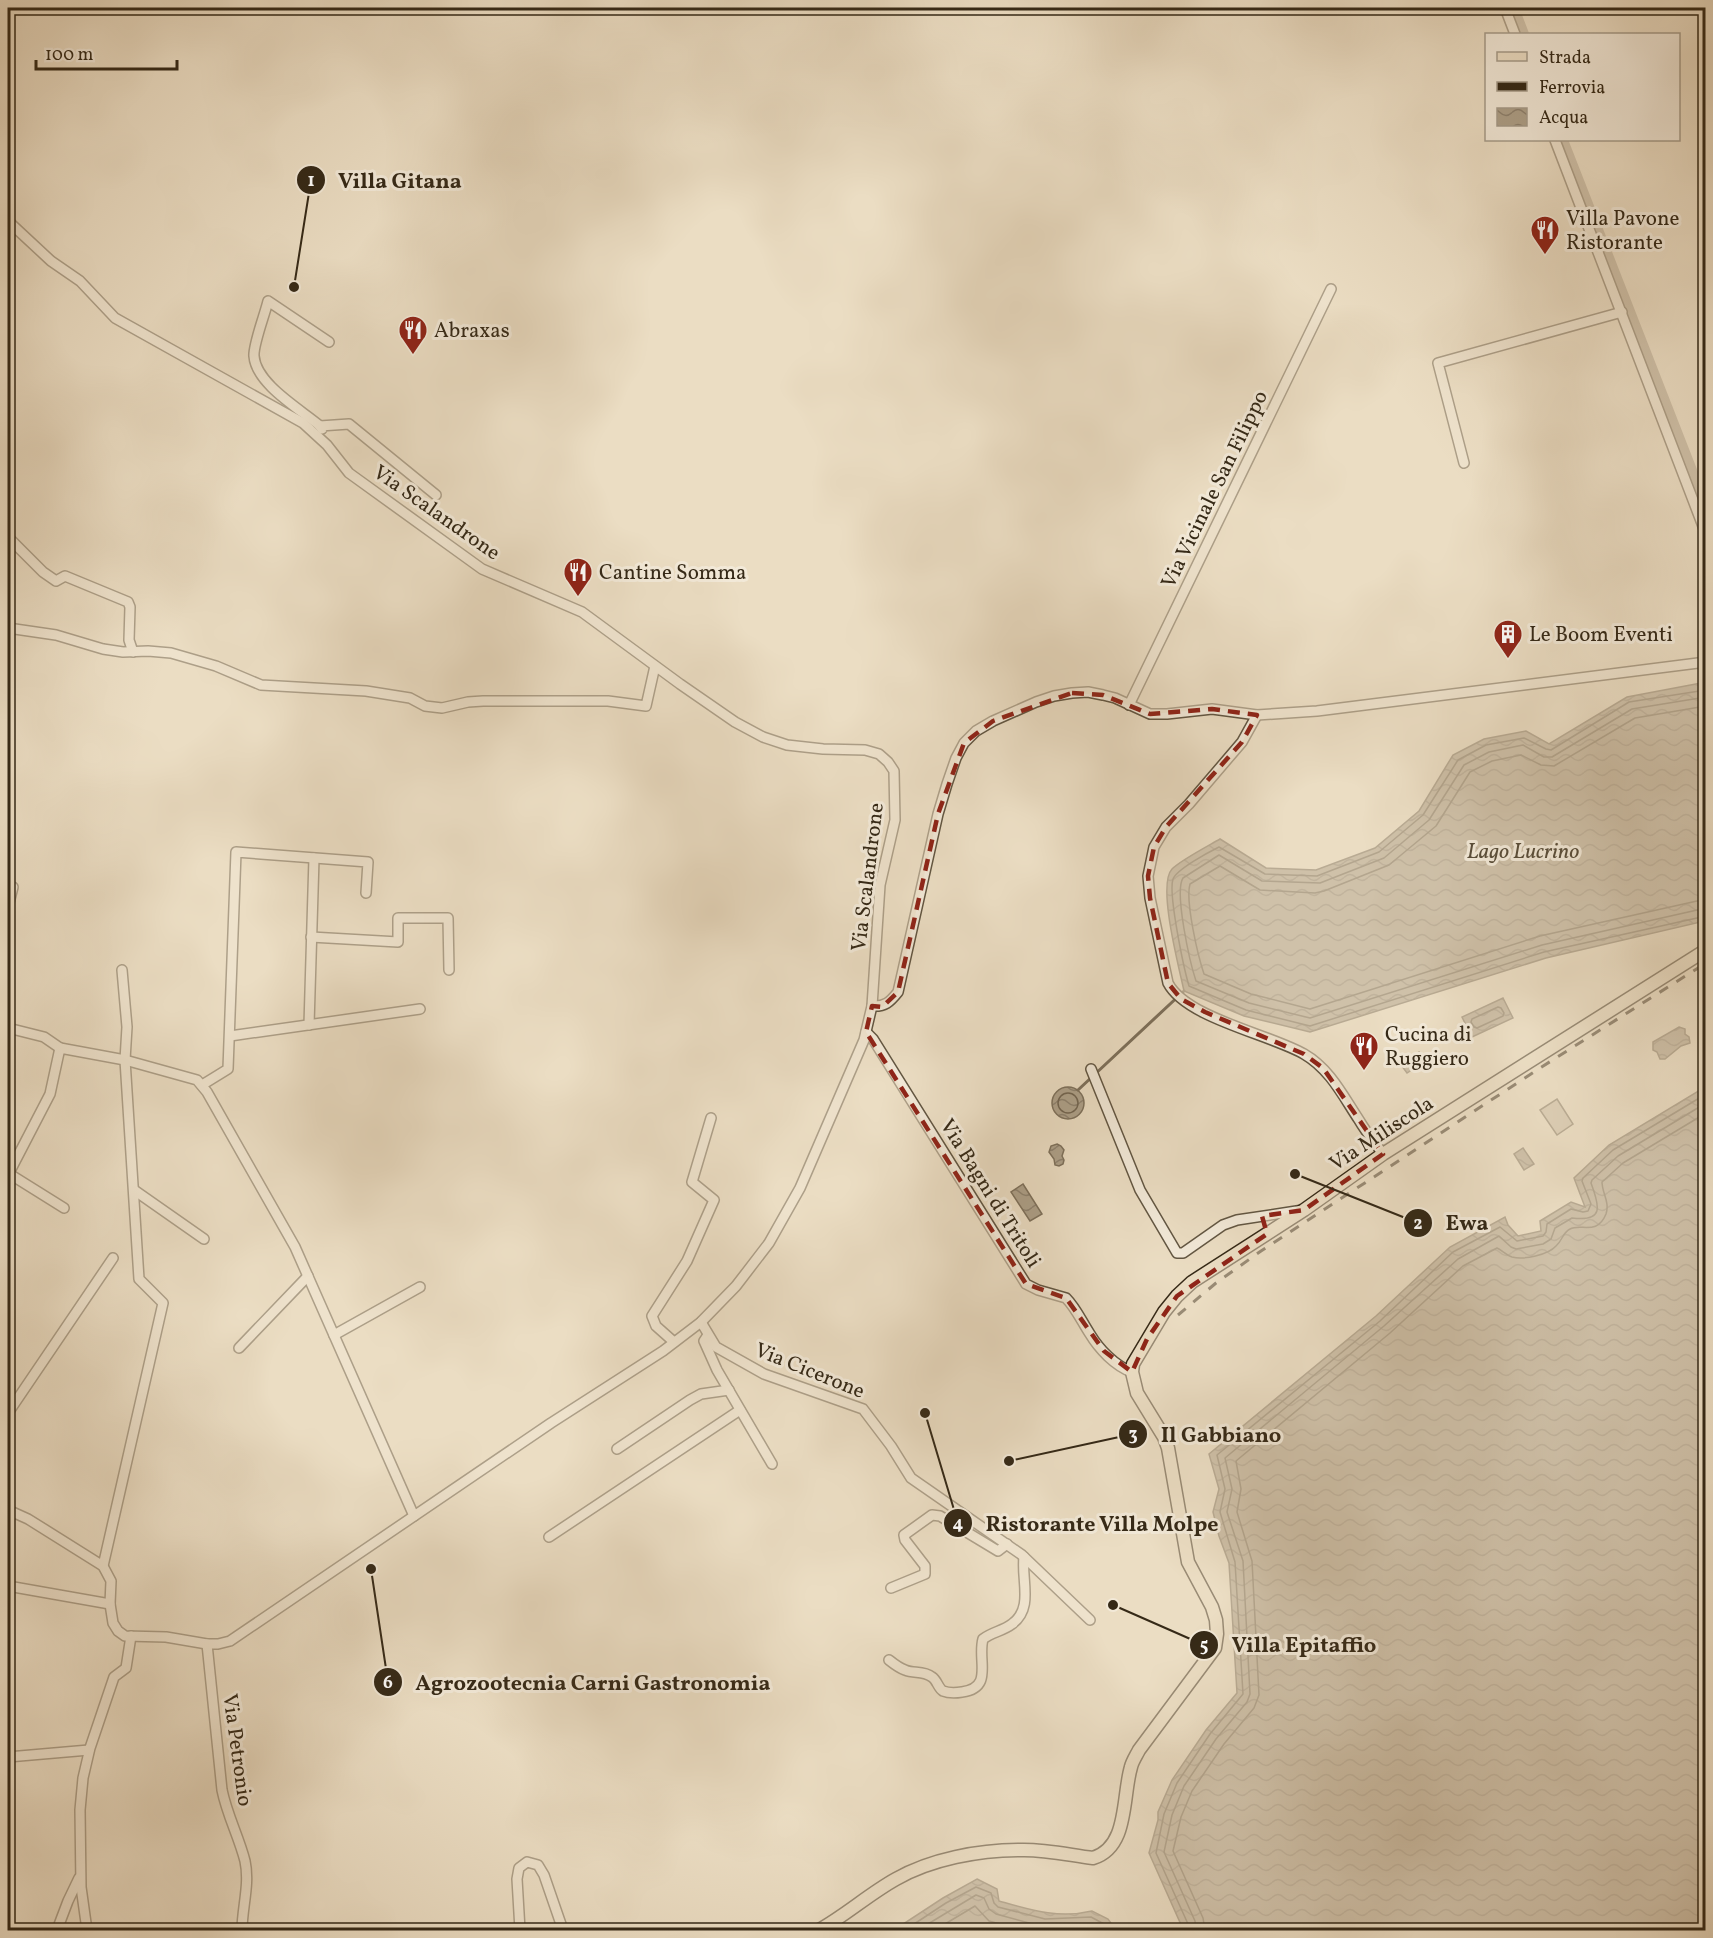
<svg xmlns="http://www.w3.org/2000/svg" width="1713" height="1938" viewBox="0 0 1713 1938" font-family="Vollkorn,serif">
<defs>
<pattern id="water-waves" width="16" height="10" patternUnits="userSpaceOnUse" patternTransform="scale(1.5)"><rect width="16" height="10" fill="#ada089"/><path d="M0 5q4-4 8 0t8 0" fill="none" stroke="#8e826f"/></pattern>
</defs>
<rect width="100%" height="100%" fill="#ebddc3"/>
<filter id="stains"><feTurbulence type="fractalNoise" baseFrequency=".00333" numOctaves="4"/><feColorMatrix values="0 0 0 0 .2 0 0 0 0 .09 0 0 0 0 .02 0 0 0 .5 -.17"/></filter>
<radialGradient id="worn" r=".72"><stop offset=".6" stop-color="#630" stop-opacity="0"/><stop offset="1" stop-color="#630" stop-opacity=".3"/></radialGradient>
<polygon fill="#ccbea6" stroke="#80745e" stroke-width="1.5" points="1557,1099 1573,1124 1557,1135 1540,1110"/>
<g fill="url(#water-waves)" stroke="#7d705b" stroke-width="1.5">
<path d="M1701,683L1706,684L1705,921L1546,958L1310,1032L1244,1016L1184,991C1179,967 1157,885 1172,869C1181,860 1208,846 1220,839L1266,868L1316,870L1375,848L1419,811L1453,755L1484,739L1526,731L1549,744L1627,697Z"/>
<polygon points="1503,998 1513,1018 1472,1037 1462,1017"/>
<polygon points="1679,1027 1685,1029 1685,1034 1689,1037 1690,1043 1681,1046 1665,1059 1660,1059 1657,1052 1653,1050 1653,1042"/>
<polygon points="1419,1052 1425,1061 1407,1073 1401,1065"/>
<polygon points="1705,1087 1705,1930 1182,1930 1182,1927 1149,1853 1158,1820 1158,1812 1172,1780 1206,1730 1237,1693 1229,1563 1219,1536 1213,1512 1219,1489 1209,1454 1376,1316 1450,1247 1505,1217 1508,1225 1518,1236 1541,1231 1540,1221 1571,1202 1585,1207 1574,1178 1609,1145"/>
<circle cx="1068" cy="1103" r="16"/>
<polygon points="1057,1144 1061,1146 1064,1150 1062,1156 1064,1160 1063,1164 1059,1166 1055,1165 1054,1159 1049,1152 1051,1146"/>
<polygon points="1523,1148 1534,1164 1524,1170 1514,1154"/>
<polygon points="1023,1184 1042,1214 1030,1221 1011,1192"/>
<path d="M977,1879L997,1889L999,1901C1031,1910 1059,1919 1092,1911L1108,1919L1116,1930H894L943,1898Z"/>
</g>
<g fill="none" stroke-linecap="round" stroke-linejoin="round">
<g stroke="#716450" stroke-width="1.5">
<path d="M1706,690L1629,702L1551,750L1546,749L1524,738L1486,745L1458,760L1423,815L1379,852L1317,876L1265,874L1219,847C1209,852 1177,869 1173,879C1168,894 1184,969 1189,986L1246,1010L1310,1026L1544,952L1706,916"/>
<path d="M1706,697L1632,709L1552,757H1544L1523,745L1489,752L1464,765L1429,820L1384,858L1320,883L1262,881L1219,855L1183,878C1174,892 1190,963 1196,981L1249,1003L1310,1018L1542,945L1706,908"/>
<path d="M1706,706L1635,718L1554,766L1541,765L1521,755L1492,761L1470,772L1436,826L1389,865L1324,891L1315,893L1260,890L1220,866L1190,884C1185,901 1198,956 1204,974L1251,994L1310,1009L1540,936L1706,899"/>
<polygon points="1498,1007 1501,1008 1504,1013 1503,1016 1477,1028 1474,1027 1471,1022 1472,1019"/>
<circle cx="1068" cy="1103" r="10"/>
<polyline points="905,1930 946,1903 976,1887 991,1893 994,1903 998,1907 1045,1919 1091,1917 1104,1924 1109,1930"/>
<polyline points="918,1930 976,1895 984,1898 989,1909 996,1914 1044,1927 1090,1925 1100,1930"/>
<polyline points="935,1930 975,1906 989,1921 1022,1930"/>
<polyline points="1188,1930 1188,1924 1156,1853 1164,1814 1177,1783 1210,1734 1243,1694 1235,1562 1220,1512 1225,1489 1217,1455 1380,1321 1453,1252 1500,1227 1517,1241 1543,1236 1546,1232 1547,1224 1571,1209 1583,1212 1588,1211 1591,1204 1582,1181 1583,1178 1613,1150 1706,1094"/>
<path d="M1196,1930L1195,1921L1164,1852L1172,1815L1184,1786L1216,1739L1247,1702L1250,1694L1243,1561L1227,1512L1232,1489L1225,1458L1384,1326L1458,1259L1499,1236L1511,1247L1516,1249L1543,1244L1551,1239L1555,1228L1572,1218C1604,1222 1600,1207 1591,1183L1592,1180L1618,1156L1706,1103"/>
<path d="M1205,1930L1203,1918L1173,1851L1181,1817L1192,1791L1224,1744L1254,1708L1259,1695L1252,1561L1237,1512L1241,1489L1236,1461L1390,1333L1463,1266L1497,1248C1502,1250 1506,1255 1512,1257C1524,1260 1548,1255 1556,1246C1563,1240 1562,1233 1570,1229C1581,1223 1597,1236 1606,1214C1610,1202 1602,1193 1602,1182L1623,1163L1706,1113"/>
</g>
<polyline stroke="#7d705b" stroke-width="3" points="1078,1090 1184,991"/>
<g stroke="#ada089" stroke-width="10">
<polyline points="1514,8 1524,34"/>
<polyline points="1563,140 1706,506"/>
</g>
<g stroke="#625642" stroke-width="12">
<g id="minor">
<polyline points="1505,8 1515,34"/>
<polyline points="1555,140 1706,534"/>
<polyline points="8,221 51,261 80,281 115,318 303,423 327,445 349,473 482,569 582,612 680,684 735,722 763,737 787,745 823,749 865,750 879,754 888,762 894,771 895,820 880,885 872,1006 864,1040 800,1188 769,1243 736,1286 701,1322 663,1351 551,1423 230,1641 218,1644 207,1644 166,1637 125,1636 118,1631 113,1623 110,1604 111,1581 103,1566 28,1519 8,1510"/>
<path d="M320,426C300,409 256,384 254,356C253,345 265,314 268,301L329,342"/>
<polyline points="322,429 320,426 349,424 436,495"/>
<polyline points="1464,463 1438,363 1622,312"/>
<polyline points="8,537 43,572 56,581 65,576 128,602 130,607 129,640 133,652"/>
<polyline points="8,628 56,635 103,649 123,652 148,651 171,653 216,666 261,685 366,691 410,698 425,706 442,708 468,702 483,701 608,701 646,706 655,666"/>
<polyline points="1129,705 1331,289"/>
<path d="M1257,715L1242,742L1189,804L1166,827L1154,847L1148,876L1150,898L1168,983C1186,1018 1269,1034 1304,1054C1330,1069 1343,1096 1359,1120C1366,1132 1375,1143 1383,1154"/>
<polyline points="8,907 13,887"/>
<polyline points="311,937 398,942 398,918 448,918 449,970"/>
<path d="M872,1006C885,1007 890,1002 898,992L938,814L947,784L956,758L964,743L976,731L993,721L1036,702L1054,696L1072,693L1088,692L1103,695L1115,698L1150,714H1167L1212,709L1257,715L1317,711L1706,662"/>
<polyline points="309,1025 314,858"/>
<polyline points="8,1028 44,1037 60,1048"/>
<path d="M866,1032L873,1039L1026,1284L1038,1290L1066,1298C1076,1308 1082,1322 1090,1334C1099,1349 1115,1366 1132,1372"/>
<polyline points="230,1036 420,1009"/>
<polyline points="1091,1069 1140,1190 1177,1253 1183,1253 1223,1225 1237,1220 1303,1210"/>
<polyline points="202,1085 228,1069 236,852 368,862 366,893"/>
<polyline points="8,1173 64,1208"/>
<polyline points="8,1175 50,1094 60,1048 125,1060 197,1080 207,1092 295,1247 414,1516"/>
<polyline points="134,1190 204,1239"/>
<polyline points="701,1322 716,1347 764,1374 863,1409 891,1446 911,1478 1022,1555 1090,1620"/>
<polyline points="334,1335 420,1287"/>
<polyline points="708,1335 704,1341 717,1370 772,1464"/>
<polyline points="674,1342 656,1326 652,1316 687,1261 714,1200 692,1182 711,1118"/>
<polyline points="239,1348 308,1276"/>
<polyline points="8,1413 113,1258"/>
<polyline points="617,1449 690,1400 701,1394 729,1390"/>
<polyline points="549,1537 740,1410"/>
<polyline points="103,1566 163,1303 139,1279 125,1060 127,1027 122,970"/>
<polyline points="8,1586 110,1604"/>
<polyline points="891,1588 925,1574 925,1566 905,1540 904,1535 932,1515 940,1516 998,1551 1007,1544"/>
<path d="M207,1644L222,1790C227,1815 239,1837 245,1861C250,1884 242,1908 242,1930"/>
<path d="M889,1660C894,1664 899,1668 905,1670C914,1674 923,1670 932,1677C937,1680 938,1688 943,1691C948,1693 956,1693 962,1692C994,1688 977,1660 983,1639C992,1632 1003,1631 1012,1624C1034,1608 1021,1580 1024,1557"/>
<polyline points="8,1757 89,1750"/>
<polyline points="57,1930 68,1901 79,1878"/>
<polyline points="87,1930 81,1887 80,1810 83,1778 90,1748 114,1677 126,1668 131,1636"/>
<polyline points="520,1930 517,1879 519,1868 527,1862 538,1865 544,1875 563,1930"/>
</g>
</g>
<g stroke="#352917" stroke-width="15">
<path id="major" d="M819,1930C846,1915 869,1894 896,1879C931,1859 979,1850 1020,1850C1044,1849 1069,1855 1093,1858C1129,1847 1122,1797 1131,1767C1132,1762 1136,1756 1139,1750L1215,1648L1217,1634L1216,1620L1212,1607L1188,1562L1168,1448L1164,1437L1137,1393L1132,1372L1133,1364L1164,1312L1177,1296L1192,1282L1304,1210L1383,1154L1706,950"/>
</g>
<use href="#minor" stroke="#f2e9d8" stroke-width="9"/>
<use href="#major" stroke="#ebddc3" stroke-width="12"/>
<polyline stroke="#352917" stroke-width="3" stroke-dasharray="10 10" stroke-linecap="butt" points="1178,1315 1216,1283 1261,1251 1540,1068 1706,963"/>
</g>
<path d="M0 0H1713V1938H0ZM1072,693L1103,695L1150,714L1212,709L1257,715L1242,742L1166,827L1154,847L1148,876L1150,898L1168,983L1181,999L1205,1012L1304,1054L1323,1068L1383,1154L1304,1210L1262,1216L1267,1234L1177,1296L1147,1339L1132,1372L1104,1351L1066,1298L1026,1284L866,1032L872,1006L882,1007L898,992L938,814L964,743L993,721Z" fill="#ebddc3" fill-opacity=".55" fill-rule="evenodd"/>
<path fill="none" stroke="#8f2418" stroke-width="4.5" stroke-dasharray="12 8" stroke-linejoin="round" d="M1072,693L1103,695L1150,714L1212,709L1257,715L1242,742L1166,827L1154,847L1148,876L1150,898L1168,983L1181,999L1205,1012L1304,1054L1323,1068L1383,1154L1304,1210L1262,1216L1267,1234L1177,1296L1147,1339L1132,1372L1104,1351L1066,1298L1026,1284L866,1032L872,1006L882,1007L898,992L938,814L964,743L993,721Z"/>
<defs>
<g id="restaurant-pin" transform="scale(1.5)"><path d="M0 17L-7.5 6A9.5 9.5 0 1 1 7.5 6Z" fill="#8f2418" stroke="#f2e9d8"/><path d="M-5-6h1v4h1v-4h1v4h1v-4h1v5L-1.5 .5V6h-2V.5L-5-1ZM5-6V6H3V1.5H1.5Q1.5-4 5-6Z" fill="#fff"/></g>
<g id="building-pin" transform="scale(1.5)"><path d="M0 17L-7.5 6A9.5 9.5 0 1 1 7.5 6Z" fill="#8f2418" stroke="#f2e9d8"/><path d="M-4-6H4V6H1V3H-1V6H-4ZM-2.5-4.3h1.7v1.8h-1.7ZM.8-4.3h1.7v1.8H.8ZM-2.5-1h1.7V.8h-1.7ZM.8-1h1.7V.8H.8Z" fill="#fff"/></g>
</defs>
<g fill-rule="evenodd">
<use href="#restaurant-pin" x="1545" y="230"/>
<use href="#restaurant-pin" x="413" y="330"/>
<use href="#restaurant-pin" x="578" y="572"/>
<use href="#building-pin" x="1508" y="634"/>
<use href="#restaurant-pin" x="1364" y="1046"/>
</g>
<g text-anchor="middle" stroke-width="6" stroke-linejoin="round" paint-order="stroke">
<g font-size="21" fill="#352917" stroke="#f2e9d8" text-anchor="start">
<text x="1566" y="225">Villa Pavone<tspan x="1566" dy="24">Ristorante</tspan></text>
<text x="434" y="337">Abraxas</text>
<text x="599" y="579">Cantine Somma</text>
<text x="1529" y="641">Le Boom Eventi</text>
<text x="1385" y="1041">Cucina di<tspan x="1385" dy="24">Ruggiero</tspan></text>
</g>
<g font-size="21" fill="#352917" stroke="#f2e9d8">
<text transform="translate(1214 489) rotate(-64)" y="7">Via Vicinale San Filippo</text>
<text transform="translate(437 512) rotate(35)" y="7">Via Scalandrone</text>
<text transform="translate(867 877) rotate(-83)" y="7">Via Scalandrone</text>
<text transform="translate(1381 1133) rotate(-33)" y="7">Via Miliscola</text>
<text transform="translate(991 1193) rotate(58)" y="7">Via Bagni di Tritoli</text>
<text transform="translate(810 1370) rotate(22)" y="7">Via Cicerone</text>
<text transform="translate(238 1750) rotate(82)" y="7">Via Petronio</text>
</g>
<g font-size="22" font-style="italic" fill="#594d39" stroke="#f2e9d8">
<text x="1523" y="858">Lago Lucrino</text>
</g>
</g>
<path fill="none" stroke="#352917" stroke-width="2" d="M294 287L311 180M1295 1174L1418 1223M1009 1461L1133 1434M925 1413L958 1523M1113 1605L1204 1645M371 1569L388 1682"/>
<g fill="#352917" stroke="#f2e9d8" stroke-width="2">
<circle cx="294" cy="287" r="6"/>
<circle cx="1295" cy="1174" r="6"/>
<circle cx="1009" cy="1461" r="6"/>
<circle cx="925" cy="1413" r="6"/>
<circle cx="1113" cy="1605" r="6"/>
<circle cx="371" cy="1569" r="6"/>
<circle cx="311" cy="180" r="15"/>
<circle cx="1418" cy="1223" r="15"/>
<circle cx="1133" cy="1434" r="15"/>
<circle cx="958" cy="1523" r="15"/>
<circle cx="1204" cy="1645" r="15"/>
<circle cx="388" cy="1682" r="15"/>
</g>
<g font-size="18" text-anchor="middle" font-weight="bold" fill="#fff">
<text x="311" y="186">1</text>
<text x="1418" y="1229">2</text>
<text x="1133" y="1440">3</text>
<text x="958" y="1529">4</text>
<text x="1204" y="1651">5</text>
<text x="388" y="1688">6</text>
</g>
<g font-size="22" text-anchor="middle" font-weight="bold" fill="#352917" stroke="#f2e9d8" stroke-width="6" stroke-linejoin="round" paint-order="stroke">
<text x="400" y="188">Villa Gitana</text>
<text x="1467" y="1230">Ewa</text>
<text x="1221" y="1442">Il Gabbiano</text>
<text x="1102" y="1531">Ristorante Villa Molpe</text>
<text x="1304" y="1652">Villa Epitaffio</text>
<text x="593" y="1690">Agrozootecnia Carni Gastronomia</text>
</g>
<rect width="1713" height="1938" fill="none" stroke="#ebddc3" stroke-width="30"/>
<rect x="9" y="9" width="1695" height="1920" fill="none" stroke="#352917" stroke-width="3"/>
<rect x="15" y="15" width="1683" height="1908" fill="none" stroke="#352917" stroke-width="1.5"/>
<rect x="1485" y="33" width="195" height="108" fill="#f2e9d8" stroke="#a69c8b" stroke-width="1.5"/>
<rect x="1497" y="52" width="30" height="9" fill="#ebddc3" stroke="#a69c8b" stroke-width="1.5"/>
<text x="1539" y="63" font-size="18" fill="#352917">Strada</text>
<rect x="1497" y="82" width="30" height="9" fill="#352917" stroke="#a69c8b" stroke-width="1.5"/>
<text x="1539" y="93" font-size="18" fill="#352917">Ferrovia</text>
<rect x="1497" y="108" width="30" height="18" fill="url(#water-waves)" stroke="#a69c8b" stroke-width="1.5"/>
<text x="1539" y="123" font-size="18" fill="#352917">Acqua</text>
<path d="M36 60v9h141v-9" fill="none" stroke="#352917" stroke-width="3"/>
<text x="45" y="60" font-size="18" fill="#352917" stroke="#f2e9d8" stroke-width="4.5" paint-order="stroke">100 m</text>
<rect width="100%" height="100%" filter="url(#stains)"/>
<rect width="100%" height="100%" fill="url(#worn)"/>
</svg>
